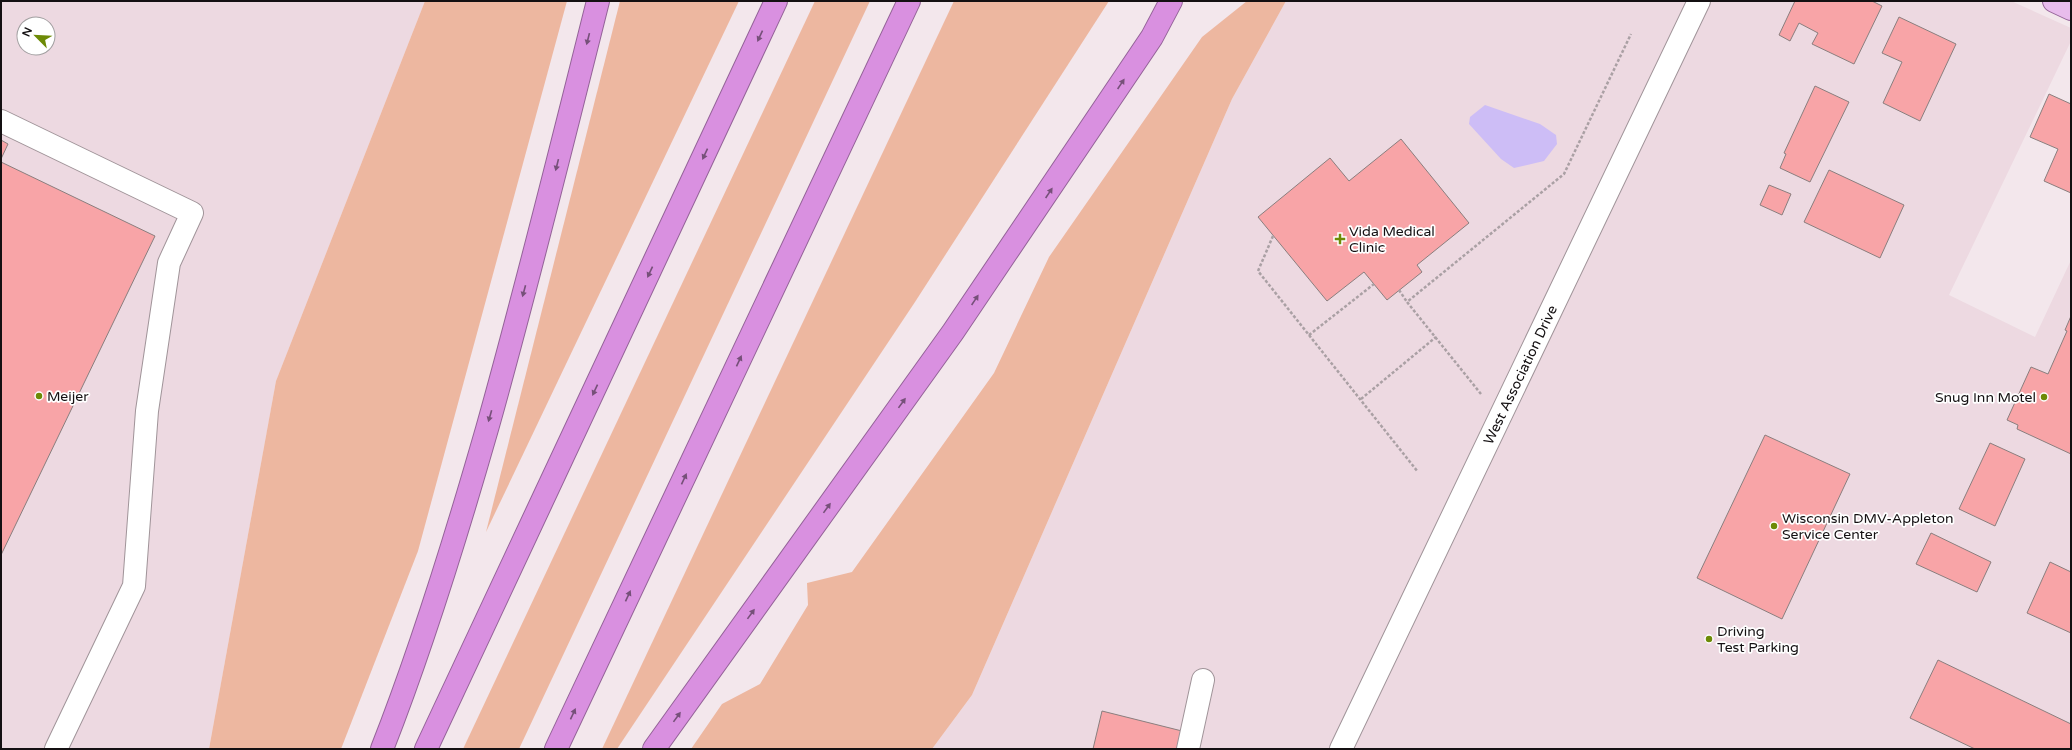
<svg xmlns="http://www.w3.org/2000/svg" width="2072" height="750" viewBox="0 0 2072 750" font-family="'Varela Round',sans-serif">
<rect width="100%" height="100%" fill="#f3e7ec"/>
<g fill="#edd9e1" fill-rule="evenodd">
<path d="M1,1H425L276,381L209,749H1ZM24,24H48V48H24Z"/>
<polygon points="1286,1 2011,1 2071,28 2071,41 1949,295 2035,337 2071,260 2071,749 932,749 972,695 1232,99"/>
</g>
<g fill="#edb7a0">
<polygon points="425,1 567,1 418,551 341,749 209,749 276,381"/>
<polygon points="620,1 739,1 486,532"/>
<polygon points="815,1 870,1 519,749 463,749"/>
<polygon points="954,1 1109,1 915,302 617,749 602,749"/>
<polygon points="1247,1 1286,1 1232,99 972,695 932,749 691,749 722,704 760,684 808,605 807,583 852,572 994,373 1049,257 1202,37"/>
</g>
<polygon fill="#cdbdf6" points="1485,105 1540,124 1556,135 1557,144 1544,161 1514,168 1501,159 1469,124 1470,117"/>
<g fill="#f8a4a7" stroke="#8a7e7e">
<polygon points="1795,1 1872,1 1882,6 1854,64 1812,44 1818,33 1799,23 1790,41 1779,35"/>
<polygon points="1899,17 1956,44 1920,121 1883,103 1902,62 1882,53"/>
<polygon points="1815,86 1849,102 1810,182 1780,168 1786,154 1784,153"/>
<polygon points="2049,94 2071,104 2071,193 2044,181 2058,149 2030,137"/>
<polygon points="1401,139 1469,223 1417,265 1422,272 1387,300 1364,272 1327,301 1258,217 1330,158 1349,181"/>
<polygon points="1,140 8,144 1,159"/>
<polygon points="1,162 155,236 1,555"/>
<polygon points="1829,170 1904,205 1880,258 1804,222"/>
<polygon points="1769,185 1791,194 1782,215 1760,205"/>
<polygon points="2071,316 2071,454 2017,429 2018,425 2007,420 2031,367 2048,374 2067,331 2065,330"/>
<polygon points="1765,435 1850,474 1782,619 1697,578"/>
<polygon points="1990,443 2025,459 1995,526 1959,509"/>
<polygon points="1931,533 1991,562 1977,592 1916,564"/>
<polygon points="2050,562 2071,572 2071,633 2027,613"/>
<polygon points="1938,660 2071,724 2071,749 1975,749 1910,718"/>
<polygon points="1102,711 1182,731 1178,749 1093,749"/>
</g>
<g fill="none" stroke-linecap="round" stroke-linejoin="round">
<g stroke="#a09499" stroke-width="24">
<g id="minor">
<polyline points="1,121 192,213 169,263 147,411 134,586 56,749"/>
<polyline points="1188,749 1203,680"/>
<path id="s1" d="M1341,749L1699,1"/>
</g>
</g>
<g stroke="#946398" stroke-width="24">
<polyline id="major" points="2054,1 2071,9"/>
</g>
<g stroke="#946398" stroke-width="24">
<g id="highway">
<path d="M382,749C423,645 456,537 487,429C527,287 562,144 598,1"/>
<polyline points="426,749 776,1"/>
<polyline points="556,749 909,1"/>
<polyline points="654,749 953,332 1152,37 1171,1"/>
</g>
</g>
<g stroke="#aaa0a4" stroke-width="2.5" stroke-dasharray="3 2" stroke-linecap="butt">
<polyline points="1273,236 1258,271 1418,472"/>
<polyline points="1399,290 1407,302"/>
<polyline points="1309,335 1374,284"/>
<polyline points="1481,394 1407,302 1564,174 1631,34"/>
<polyline points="1361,399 1436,337"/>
</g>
<use href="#minor" stroke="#fff" stroke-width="22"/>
<use href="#major" stroke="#e8bcec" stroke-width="22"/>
<use href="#highway" stroke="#d990e0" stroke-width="22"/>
</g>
<defs><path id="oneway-solid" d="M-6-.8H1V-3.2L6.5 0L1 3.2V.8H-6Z"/></defs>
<g fill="#765079">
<use href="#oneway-solid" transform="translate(760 36) rotate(115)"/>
<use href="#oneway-solid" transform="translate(588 39) rotate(104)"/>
<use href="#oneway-solid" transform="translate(1121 84) rotate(-56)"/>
<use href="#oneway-solid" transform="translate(705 154) rotate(115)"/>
<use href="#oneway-solid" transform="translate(557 165) rotate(104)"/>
<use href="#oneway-solid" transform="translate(1049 193) rotate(-56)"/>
<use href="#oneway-solid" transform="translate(650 272) rotate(115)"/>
<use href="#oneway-solid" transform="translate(524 291) rotate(105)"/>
<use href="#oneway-solid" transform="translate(975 300) rotate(-56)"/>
<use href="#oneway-solid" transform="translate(739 361) rotate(-65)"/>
<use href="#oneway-solid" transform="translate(595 390) rotate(115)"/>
<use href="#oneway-solid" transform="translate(902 403) rotate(-54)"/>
<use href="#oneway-solid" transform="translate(490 416) rotate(106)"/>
<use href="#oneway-solid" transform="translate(684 479) rotate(-65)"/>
<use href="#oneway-solid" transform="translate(827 508) rotate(-54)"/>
<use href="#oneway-solid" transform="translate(628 596) rotate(-65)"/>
<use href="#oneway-solid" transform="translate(751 614) rotate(-54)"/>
<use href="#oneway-solid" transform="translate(573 714) rotate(-65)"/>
<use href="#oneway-solid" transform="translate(677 717) rotate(-54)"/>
</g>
<g fill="#6d8a06" stroke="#fff" stroke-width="1.5">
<path d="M1338 233h4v4h4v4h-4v4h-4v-4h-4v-4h4z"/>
<circle cx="39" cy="396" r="4"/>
<circle cx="2044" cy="397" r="4"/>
<circle cx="1774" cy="526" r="4"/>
<circle cx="1709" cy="639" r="4"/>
</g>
<g text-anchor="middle" stroke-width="3.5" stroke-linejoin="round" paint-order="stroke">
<g font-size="14" fill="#141012" stroke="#fff" text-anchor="start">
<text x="1349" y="236">Vida Medical<tspan x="1349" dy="16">Clinic</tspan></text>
<text x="47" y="401">Meijer</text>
<text x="2036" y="402" text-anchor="end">Snug Inn Motel</text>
<text x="1782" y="523">Wisconsin DMV-Appleton<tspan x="1782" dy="16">Service Center</tspan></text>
<text x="1717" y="636">Driving<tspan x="1717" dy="16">Test Parking</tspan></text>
</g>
<g font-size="14" fill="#141012" stroke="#fff">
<text dy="5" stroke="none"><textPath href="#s1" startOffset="415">West Association Drive</textPath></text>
</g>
</g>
<rect width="2072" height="750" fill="none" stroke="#141012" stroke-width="4"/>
<g transform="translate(36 36) rotate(294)"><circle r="19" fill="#ffffff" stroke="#a19fa0"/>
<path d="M0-3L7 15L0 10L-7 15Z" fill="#6d8a06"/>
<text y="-6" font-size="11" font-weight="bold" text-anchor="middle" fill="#141012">N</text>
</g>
</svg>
